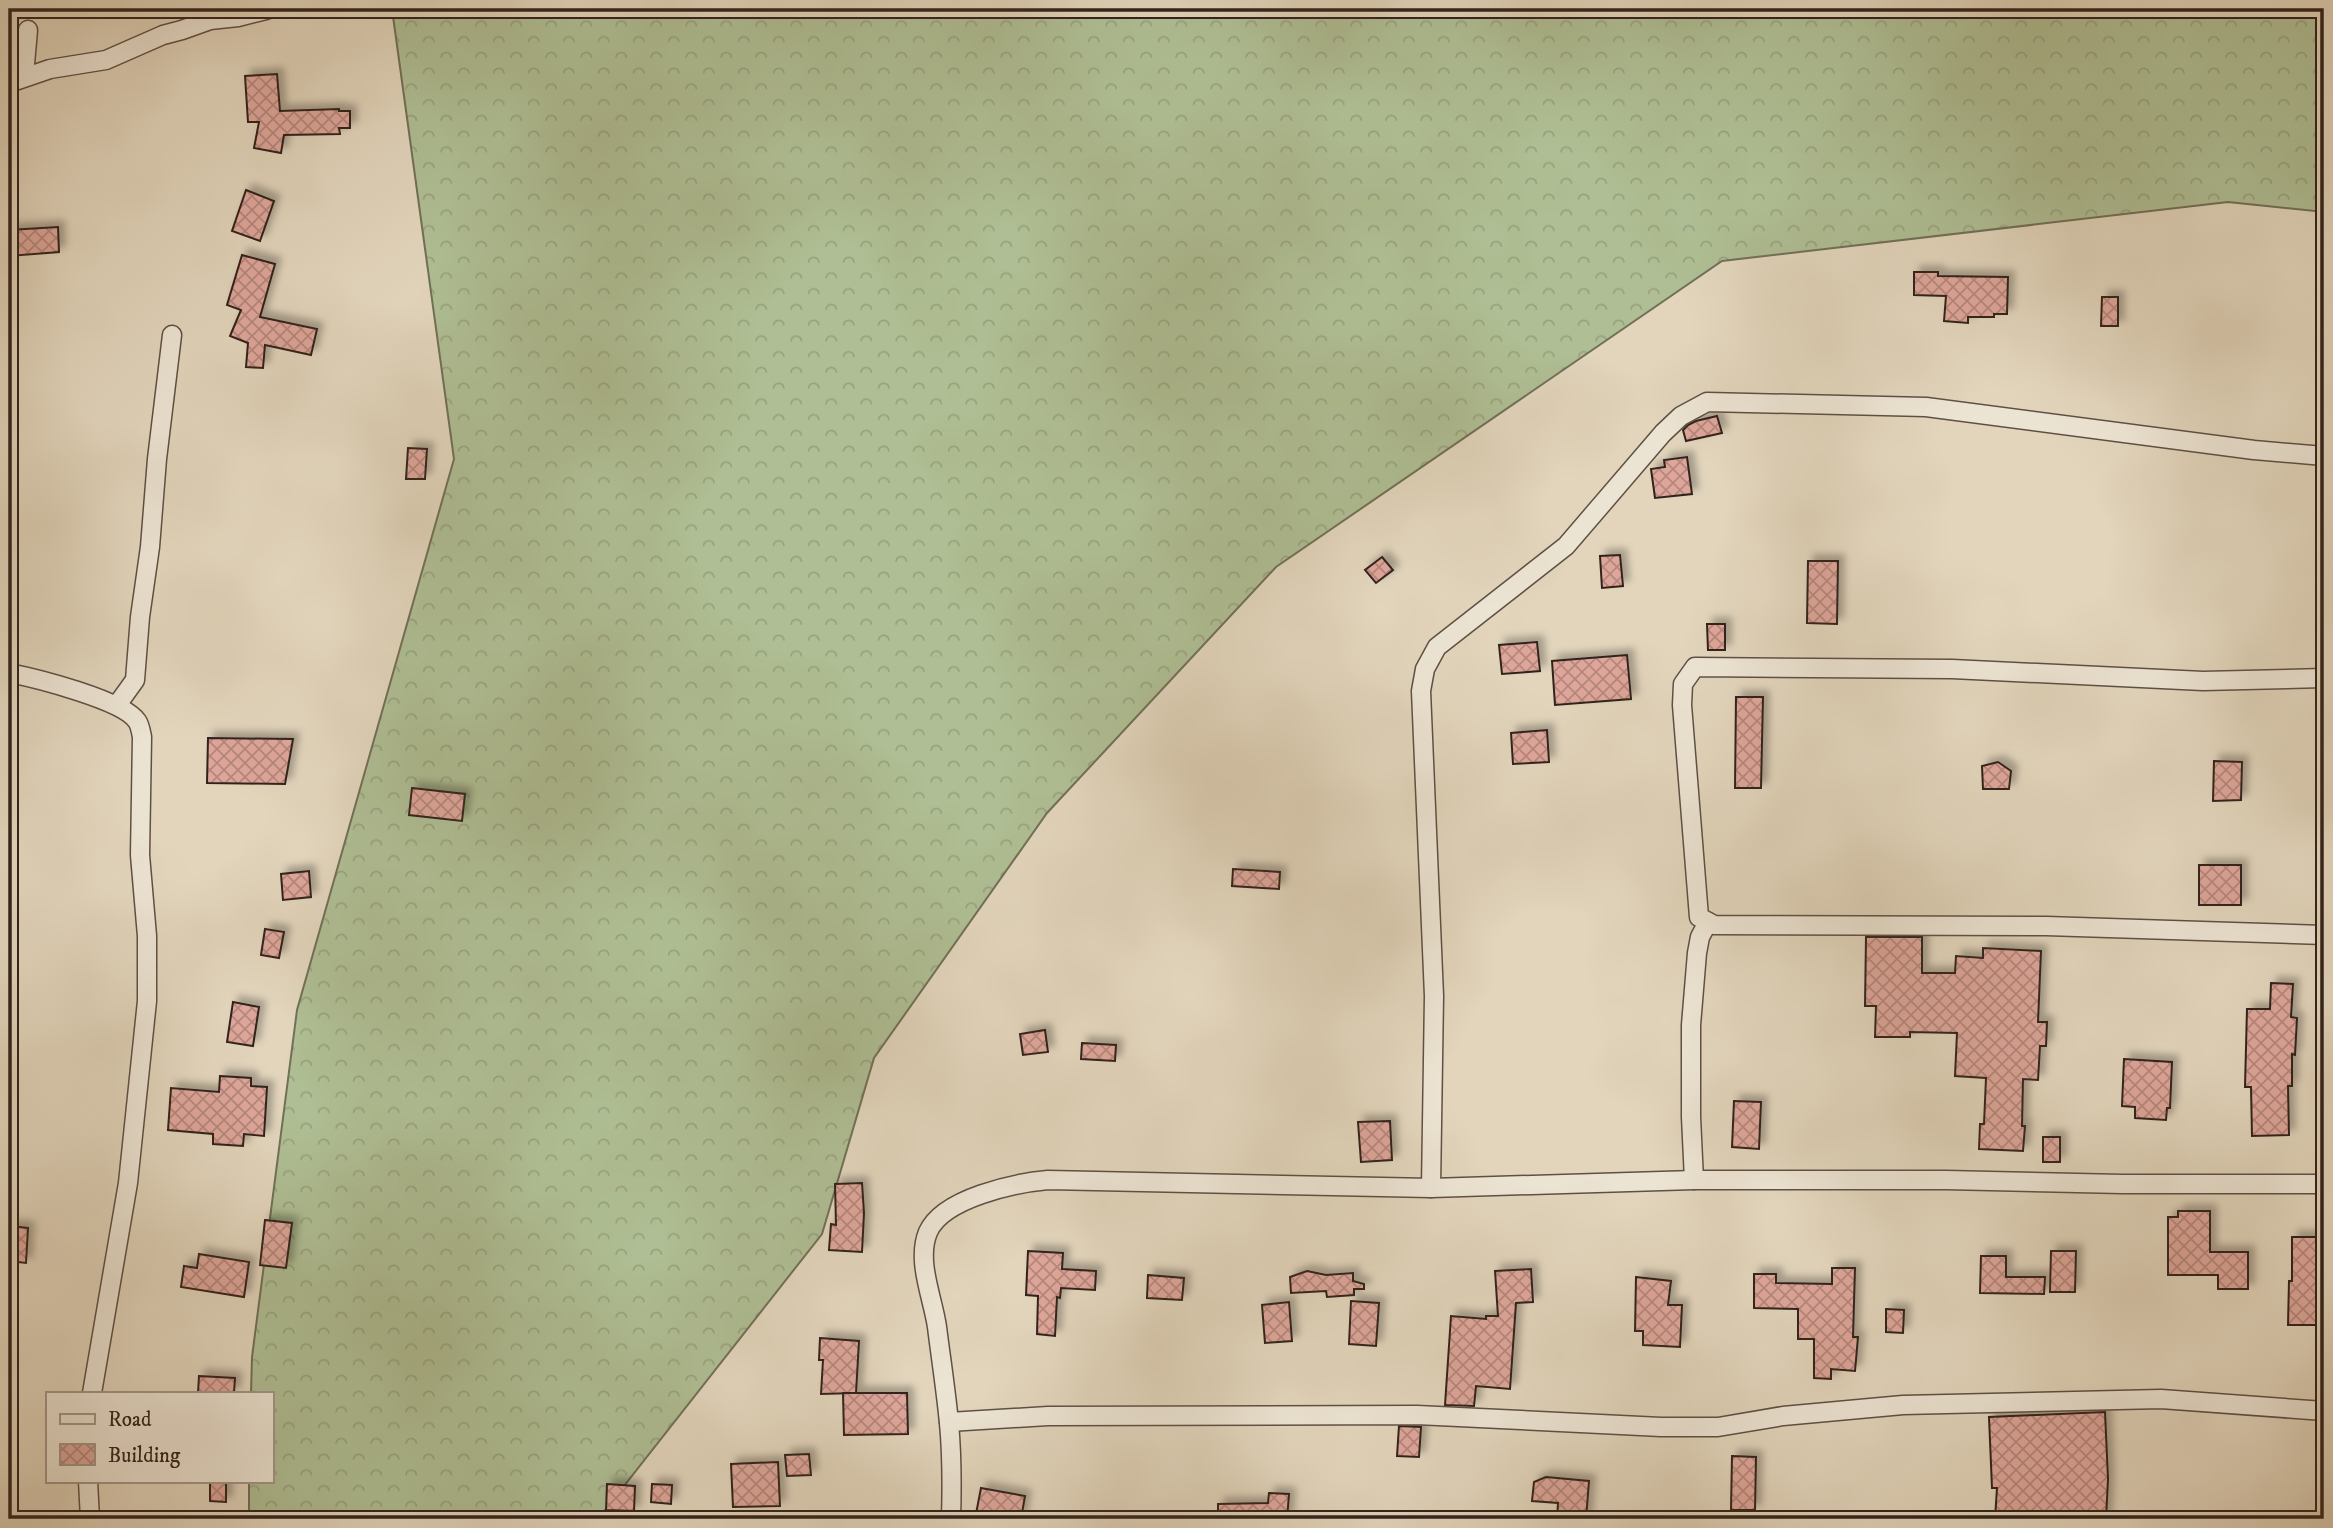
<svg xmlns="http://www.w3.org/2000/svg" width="2333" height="1528" viewBox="0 0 2333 1528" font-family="'IM FELL DW Pica',serif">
<defs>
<pattern id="forest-crowns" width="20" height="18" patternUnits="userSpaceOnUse" patternTransform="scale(1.75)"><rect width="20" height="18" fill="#afbe94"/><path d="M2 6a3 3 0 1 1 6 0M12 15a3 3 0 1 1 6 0" fill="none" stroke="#97a37f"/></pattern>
<pattern id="building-cross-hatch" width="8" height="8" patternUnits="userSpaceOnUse" patternTransform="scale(1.75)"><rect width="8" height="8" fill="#dea69a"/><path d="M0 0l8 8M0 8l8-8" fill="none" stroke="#b5877d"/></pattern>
<filter id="shadow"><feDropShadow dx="6" dy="-6" stdDeviation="3.5" flood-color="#0004"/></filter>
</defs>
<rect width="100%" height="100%" fill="#e2d5bc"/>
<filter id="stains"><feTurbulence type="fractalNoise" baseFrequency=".00286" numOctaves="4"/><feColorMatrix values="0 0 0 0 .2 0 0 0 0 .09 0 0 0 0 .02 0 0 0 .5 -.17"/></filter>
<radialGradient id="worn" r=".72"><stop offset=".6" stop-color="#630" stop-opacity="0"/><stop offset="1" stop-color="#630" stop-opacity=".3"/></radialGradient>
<polygon fill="url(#forest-crowns)" stroke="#717058" stroke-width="2" points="392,9 2324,9 2324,212 2228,202 1722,261 1276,567 1047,813 874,1058 822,1234 598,1519 249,1519 249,1481 271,1481 271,1393 251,1393 252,1357 297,1010 454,459"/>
<g fill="url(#building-cross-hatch)" stroke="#33231c" stroke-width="2" filter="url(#shadow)">
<polygon points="277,74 280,111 339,109 339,111 350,111 350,128 339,128 340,134 284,135 281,153 254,148 259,122 248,122 245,76"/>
<polygon points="246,190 274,201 260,241 232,231"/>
<polygon points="58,227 59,252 9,256 9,230"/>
<polygon points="242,255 275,264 260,317 317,329 311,355 265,345 263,368 246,367 248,343 230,336 241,310 227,305"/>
<polygon points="1914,272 1938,272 1938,276 2008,277 2007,314 1994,314 1994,317 1968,317 1968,323 1944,321 1946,296 1914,295"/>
<polygon points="2102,297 2118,297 2118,326 2101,326"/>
<polygon points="1717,416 1722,433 1686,441 1683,430 1688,425 1696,421"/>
<polygon points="408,448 427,449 425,479 406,479"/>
<polygon points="1687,457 1692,494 1655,498 1651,469 1665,467 1664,460"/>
<polygon points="1620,555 1623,586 1602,588 1600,556"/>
<polygon points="1382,557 1393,570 1376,583 1365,570"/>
<polygon points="1808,561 1838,561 1837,624 1807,623"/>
<polygon points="1707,624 1725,624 1725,650 1708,650"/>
<polygon points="1537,642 1540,671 1502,674 1499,645"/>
<polygon points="1627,655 1631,699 1555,705 1552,661"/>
<polygon points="1736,697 1763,697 1761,788 1735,788"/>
<polygon points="1547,730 1549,762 1513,764 1511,733"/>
<polygon points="208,738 293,739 285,784 207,783"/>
<polygon points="2214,761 2242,762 2241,800 2213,801"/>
<polygon points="1998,762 2011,771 2009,789 1983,789 1982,766"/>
<polygon points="412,788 465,794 462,821 409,815"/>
<rect x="2199" y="865" width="42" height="40"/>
<polygon points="1233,869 1280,872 1279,889 1232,886"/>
<polygon points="309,871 311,897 283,900 281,874"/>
<polygon points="265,929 284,932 279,958 261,955"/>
<polygon points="1866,937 1922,937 1922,973 1955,973 1956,956 1983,958 1983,948 2041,951 2038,1022 2047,1022 2046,1046 2040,1046 2038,1080 2023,1079 2022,1126 2025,1126 2023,1151 1979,1149 1980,1124 1984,1124 1986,1078 1955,1076 1957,1033 1910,1032 1910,1037 1875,1037 1876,1006 1865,1006"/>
<polygon points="2271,983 2293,984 2291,1017 2297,1018 2295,1055 2292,1054 2292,1086 2288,1086 2289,1135 2252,1136 2251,1087 2245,1087 2247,1009 2270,1009"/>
<polygon points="233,1002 259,1007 253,1046 227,1042"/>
<polygon points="1045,1030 1048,1052 1023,1055 1020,1034"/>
<polygon points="1082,1043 1116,1045 1115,1061 1081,1059"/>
<polygon points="2124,1059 2172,1062 2170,1108 2167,1108 2166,1120 2135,1118 2135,1107 2122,1106"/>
<polygon points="220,1076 251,1078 251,1086 267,1087 264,1136 244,1134 243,1146 213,1144 213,1134 168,1130 171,1088 219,1092"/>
<polygon points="1734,1101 1761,1102 1759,1149 1732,1147"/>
<polygon points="1390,1121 1392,1160 1361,1162 1358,1122"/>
<rect x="2043" y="1137" width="17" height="25"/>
<polygon points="862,1183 864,1213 862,1252 829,1250 831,1224 836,1225 835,1184"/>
<polygon points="2178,1211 2210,1211 2210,1252 2248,1252 2248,1289 2218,1289 2218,1275 2168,1275 2168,1217 2178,1217"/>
<polygon points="265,1220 292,1223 286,1268 260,1265"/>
<polygon points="9,1226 28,1228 26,1263 9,1261"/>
<polygon points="2292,1237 2324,1237 2324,1325 2288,1325 2289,1281 2292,1281"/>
<polygon points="1028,1251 1063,1253 1062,1269 1096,1271 1095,1290 1061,1288 1060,1298 1057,1297 1055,1336 1037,1334 1038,1296 1026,1295"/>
<polygon points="2051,1251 2076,1251 2075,1292 2050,1292"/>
<polygon points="199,1254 249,1262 244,1297 181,1287 184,1266 197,1268"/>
<polygon points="1981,1256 2006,1256 2006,1277 2045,1277 2044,1294 1980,1293"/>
<polygon points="1832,1268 1855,1268 1853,1337 1858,1337 1855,1371 1831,1369 1831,1379 1814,1378 1814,1339 1798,1339 1798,1309 1754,1308 1754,1274 1776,1274 1776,1283 1832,1284"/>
<polygon points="1531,1269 1533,1302 1516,1303 1510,1389 1476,1386 1474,1406 1445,1405 1451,1316 1486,1319 1486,1316 1498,1316 1495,1271"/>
<polygon points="1307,1271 1326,1275 1353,1273 1353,1281 1364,1284 1364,1289 1354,1289 1354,1295 1327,1297 1326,1291 1291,1293 1290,1277"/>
<polygon points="1148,1275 1184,1278 1182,1300 1147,1298"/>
<polygon points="1636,1277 1671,1281 1668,1305 1682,1305 1680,1347 1643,1345 1643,1331 1635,1331"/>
<polygon points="1351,1301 1379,1303 1376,1346 1349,1344"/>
<polygon points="1289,1302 1292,1341 1265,1343 1262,1305"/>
<polygon points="1886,1309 1904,1310 1903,1333 1886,1332"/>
<polygon points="820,1338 859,1341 856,1393 821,1394 823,1360 819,1360"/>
<polygon points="199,1376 235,1378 234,1393 198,1393"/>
<polygon points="843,1393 907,1393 908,1434 844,1435"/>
<polygon points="2105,1412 2108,1479 2106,1519 1995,1519 1997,1488 1992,1488 1989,1417"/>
<polygon points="1399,1426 1421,1427 1419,1457 1397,1456"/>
<polygon points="809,1454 811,1475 787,1476 785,1455"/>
<polygon points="1732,1456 1756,1457 1755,1510 1731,1510"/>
<polygon points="778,1462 780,1506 733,1507 731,1464"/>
<polygon points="1546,1477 1589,1481 1586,1519 1557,1519 1558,1503 1532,1501 1534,1482"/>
<polygon points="210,1482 226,1483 226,1502 210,1501"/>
<polygon points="607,1484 635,1486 634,1511 606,1510"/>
<polygon points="652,1484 672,1485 671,1504 651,1502"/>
<polygon points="981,1488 1025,1496 1021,1519 975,1519"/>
<polygon points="1269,1493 1289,1494 1287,1519 1218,1519 1218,1504 1268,1503"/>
</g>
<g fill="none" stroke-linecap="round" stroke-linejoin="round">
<g stroke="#5f5044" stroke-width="21">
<g id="street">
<polyline points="19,79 25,64 28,30"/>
<polyline points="9,83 50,69 106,60 163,35 182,30 210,20 238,17 266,10"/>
<path d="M9,673C35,678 123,700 137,721C140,725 141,732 142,737L140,855L147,936V1001L128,1183L92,1393"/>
<polyline points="2324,678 2203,681 1952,669 1695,667 1683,684 1682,705 1699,917 1714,925 2046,926 2324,935"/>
<polyline points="117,705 135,680 140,617 150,547 157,459 172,335"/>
<polyline points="1694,1180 1691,1117 1691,1025 1697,953 1700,937 1708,922"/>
<polyline points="1431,1188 1434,996 1421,691 1425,669 1437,647 1566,546 1663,433 1681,416 1707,402 1926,407 2254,450 2324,456"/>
<polyline points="949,1422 1048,1416 1417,1415 1661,1427 1718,1427 1783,1416 1903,1405 2161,1399 2324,1411"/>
<polyline points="88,1481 90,1519"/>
<path d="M951,1519C952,1487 952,1455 949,1423C946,1391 941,1359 937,1327C933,1298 916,1261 928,1232C943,1198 1015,1183 1048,1180L1431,1188L1694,1180H1946L2122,1184H2324"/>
</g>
</g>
<use href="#street" stroke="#ece4d3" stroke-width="18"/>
</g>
<rect width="2333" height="1528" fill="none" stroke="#e2d5bc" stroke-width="35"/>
<rect x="10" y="10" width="2312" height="1507" fill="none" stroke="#33231c" stroke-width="3.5"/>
<rect x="18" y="18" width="2298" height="1493" fill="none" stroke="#33231c" stroke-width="2"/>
<rect x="46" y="1392" width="228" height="91" fill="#ece4d3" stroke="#a2978a" stroke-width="2"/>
<rect x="60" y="1414" width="35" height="10" fill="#ece4d3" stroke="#a2978a" stroke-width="2"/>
<text x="108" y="1426" font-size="21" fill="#33231c">Road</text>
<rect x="60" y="1444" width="35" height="21" fill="url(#building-cross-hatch)" stroke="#a2978a" stroke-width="2"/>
<text x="108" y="1462" font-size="21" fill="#33231c">Building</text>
<rect width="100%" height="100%" filter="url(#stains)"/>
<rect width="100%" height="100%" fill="url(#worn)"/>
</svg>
